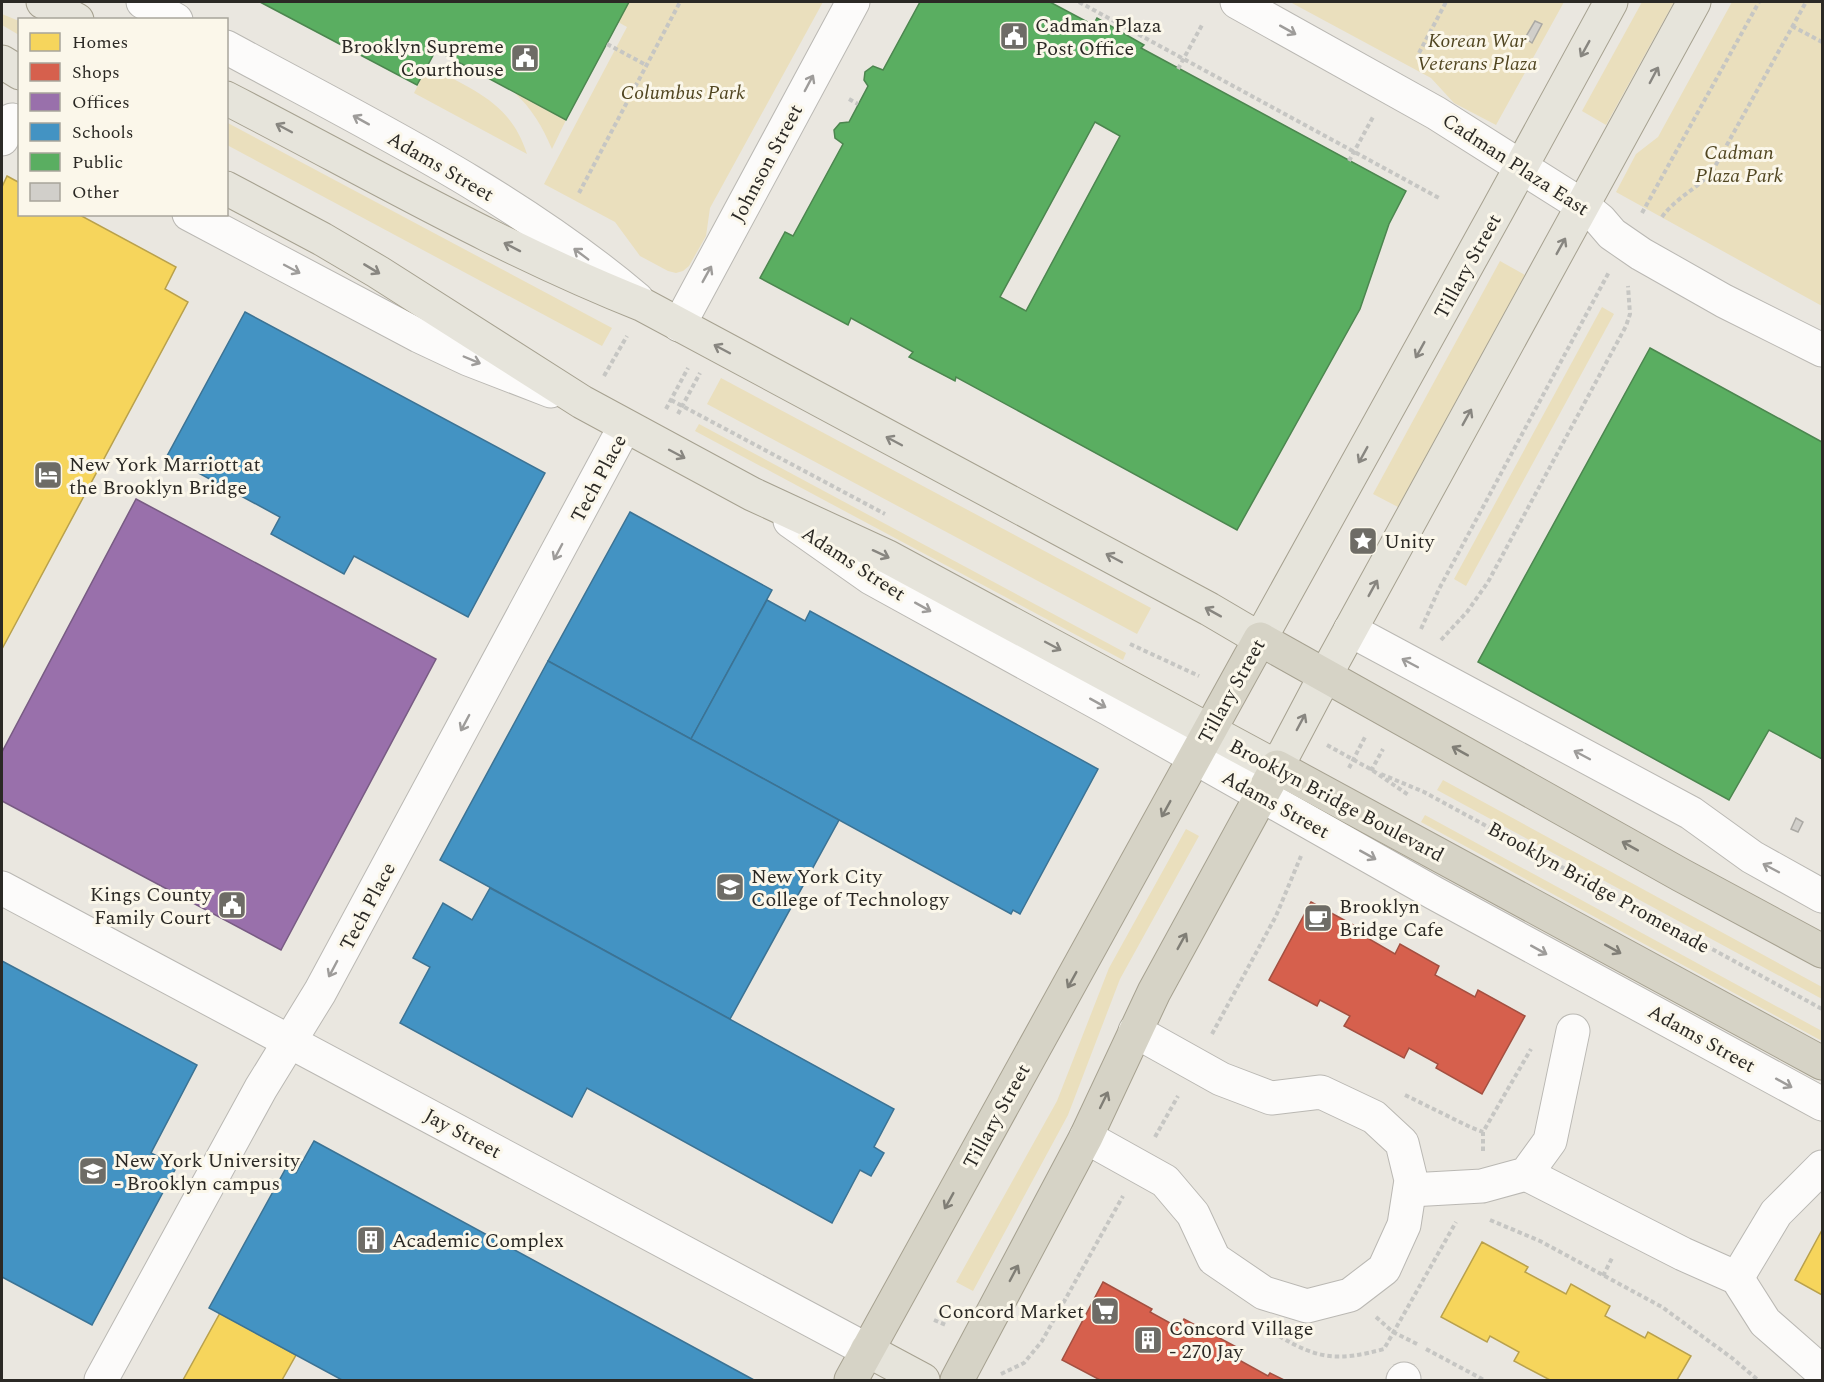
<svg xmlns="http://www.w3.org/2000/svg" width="1824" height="1382" viewBox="0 0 1824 1382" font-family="Spectral,serif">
<rect width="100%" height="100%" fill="#eae7e0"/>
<g fill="#eadfbd">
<polygon points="629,2 823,2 710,208 706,236 689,266 683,271 676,273 668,271 640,256 615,222 544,184 627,27 618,22"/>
<polygon points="1290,2 1564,2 1496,125 1454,103 1431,78"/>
<polygon points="1642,2 1674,2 1606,125 1582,111"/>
<polygon points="1732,2 1822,2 1822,306 1616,192 1636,154 1658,137"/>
<polygon points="2,14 19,21 19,35 2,25"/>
<path d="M428,65C473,91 510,101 527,154L414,93Z"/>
<path d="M514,92L566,120L552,149C542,126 532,109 514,92Z"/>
<polygon points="226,122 612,328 602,346 227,145"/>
<polygon points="1500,261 1525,275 1398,507 1373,494"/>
<polygon points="1602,307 1614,314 1466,586 1454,579"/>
<polygon points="721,378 1151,608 1137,634 707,404"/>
<polygon points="699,424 1126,653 1123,660 695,431"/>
<polygon points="1443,780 1822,987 1822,999 1437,790"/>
<polygon points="1425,815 1822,1031 1822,1041 1421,822"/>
<polygon points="1186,829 1199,836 1120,979 1068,1115 973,1291 956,1282 1057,1101 1109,968"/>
</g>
<g fill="#f6d55c" stroke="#b9a14c" stroke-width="1.5">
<polygon points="7,176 20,183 20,214 78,214 176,267 165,289 188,302 2,649 2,187"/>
<polygon points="1822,1230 1822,1295 1795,1280"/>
<polygon points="1482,1242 1528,1267 1525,1272 1566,1294 1571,1284 1610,1306 1605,1316 1645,1338 1648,1332 1691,1356 1677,1380 1550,1380 1514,1361 1519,1352 1490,1336 1487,1342 1441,1317"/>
<polygon points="220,1313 296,1355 282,1380 183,1380"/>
</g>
<g fill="#d6604d" stroke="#a35041" stroke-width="1.5">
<polygon points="1311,902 1359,928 1357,932 1395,954 1400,944 1439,966 1435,975 1475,997 1478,990 1525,1016 1482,1094 1436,1068 1438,1064 1409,1048 1404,1058 1344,1026 1350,1016 1320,1000 1317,1006 1269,980"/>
<polygon points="1103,1282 1152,1309 1150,1312 1179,1328 1184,1319 1244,1351 1239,1360 1268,1376 1270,1373 1284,1380 1100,1380 1062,1360"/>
</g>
<polygon fill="#9970ab" stroke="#785b83" stroke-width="1.5" points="136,499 436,659 281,950 2,801 2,752"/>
<g fill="#4393c3" stroke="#3c7394" stroke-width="1.5">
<polygon points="245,312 545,473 468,617 354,556 344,574 271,534 280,517 167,456"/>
<polygon points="630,512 772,590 691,739 548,661"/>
<polygon points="767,600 805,621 810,611 1098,769 1020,914 1013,910 1011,914 691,739"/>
<polygon points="548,661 839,820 730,1019 440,860"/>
<polygon points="490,888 894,1109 874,1147 884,1153 871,1176 860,1170 832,1223 587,1088 572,1117 400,1023 430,967 413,958 443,903 472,920"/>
<polygon points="2,961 197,1065 151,1153 177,1166 92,1325 2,1277"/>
<polygon points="314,1141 754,1380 342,1380 209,1308 286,1168 296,1173"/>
</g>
<g fill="#5aae61" stroke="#4c864f" stroke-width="1.5" fill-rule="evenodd">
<polygon points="260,2 629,2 566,120 436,50 417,85"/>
<path d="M920,2H1050L1093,25L1097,18L1144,45L1141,48L1406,191L1389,224L1360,309L1237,530L956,377L955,381L909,357L913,352L851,318L848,325L760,278L785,232L793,236L843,144L835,138L834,130L840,123L849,122L868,86L864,80L865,72L873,66L883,70ZM1095,122L1120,136L1026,311L1000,297Z"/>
<polygon points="1650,348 1822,442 1822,759 1769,730 1729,800 1478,662"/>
</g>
<g fill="#d1cfca" stroke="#aba9a4" stroke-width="1.5">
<polygon points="1535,21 1542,24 1532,43 1525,38"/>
<polygon points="1796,818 1803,822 1798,832 1791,829"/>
</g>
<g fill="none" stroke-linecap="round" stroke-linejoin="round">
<g stroke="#bab8b3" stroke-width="35">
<g id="minor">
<polyline points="143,2 176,20"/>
<polyline points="1237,2 1436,113 1583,206 1600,220 1612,234 1641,254 1724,301 1822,350"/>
<path d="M226,47C368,124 514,195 637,299"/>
<polyline points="2,139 12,120"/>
<polyline points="189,214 419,336 468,359 551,391"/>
<polyline points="679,325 853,2"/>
<polyline points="790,521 871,578 1109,709 1434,893 1822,1104"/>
<polyline points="1350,630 1691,813 1752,857 1822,896"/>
<polyline points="2,888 867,1350"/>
<polyline points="1086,1137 1165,1181 1193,1214 1214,1259 1264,1293 1307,1306 1350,1295 1384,1269 1404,1225 1411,1180 1402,1143 1374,1117 1321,1092 1271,1098 1221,1079 1135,1031"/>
<polyline points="1526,1174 1683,1254 1737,1278 1765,1322 1822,1372"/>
<polyline points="1410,1190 1482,1186 1526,1174 1550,1141 1573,1031"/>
<polyline points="1737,1278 1776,1213 1822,1167"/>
<polyline points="101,1380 261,1088 320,992 625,426"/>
<polyline points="1403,1380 1404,1379"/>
</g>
</g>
<g stroke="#a6a190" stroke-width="35">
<g id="major">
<polyline points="43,2 77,20"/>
<polyline points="2,62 20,73"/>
<path d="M226,98C364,169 499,248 643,305L1209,609L1260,639L1497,211L1611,2"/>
<polyline points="226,188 322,239 378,272 582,402 752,494 888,557 1277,767 1325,676 1694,2"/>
<polyline points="867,1350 923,1380"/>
</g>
</g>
<g stroke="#a6a190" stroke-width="35">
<g id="highway">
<polyline points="851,1380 1260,639 1681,875 1822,951"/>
<polyline points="957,1380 1086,1137 1154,992 1277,767 1822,1063"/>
</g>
</g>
<g stroke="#c6c6c3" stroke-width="4" stroke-dasharray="4.5 3" stroke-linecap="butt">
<polyline points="1079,2 1439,198"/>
<polyline points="1792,26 1822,42"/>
<polyline points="607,44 646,65"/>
<polyline points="1419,53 1446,2"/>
<polyline points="1178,69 1202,25"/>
<polyline points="849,99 858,104"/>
<polyline points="1349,161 1373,117"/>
<polyline points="579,193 680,2"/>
<polyline points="1642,213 1759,2"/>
<path d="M1662,217C1676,197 1698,189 1713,170L1806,2"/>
<polyline points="604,376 627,336"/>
<polyline points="671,400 885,514"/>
<polyline points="666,409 688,368"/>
<polyline points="678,414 700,373"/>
<polyline points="1421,629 1439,589 1609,272"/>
<polyline points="1441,640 1467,612 1488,582 1626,326 1630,314 1628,286"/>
<polyline points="1130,644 1199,676"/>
<polyline points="1327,745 1372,770 1410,796"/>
<polyline points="1349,768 1365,737"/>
<polyline points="1371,771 1383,749"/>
<polyline points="1381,774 1424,792 1822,1009"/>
<polyline points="1212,1034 1276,916 1301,856"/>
<polyline points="1405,1095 1470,1127 1483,1132"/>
<polyline points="1155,1137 1178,1096"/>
<polyline points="1483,1151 1483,1132 1531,1049"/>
<polyline points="1490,1220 1540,1241 1662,1307 1732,1358 1758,1380"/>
<polyline points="1603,1276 1613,1256"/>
<polyline points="1376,1317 1393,1332 1417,1344"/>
<polyline points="934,1320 946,1325"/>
<path d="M1279,1336C1319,1360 1339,1361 1384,1349L1456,1222"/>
<polyline points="1426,1349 1484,1380"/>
<polyline points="1001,1374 1024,1363 1042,1341 1123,1196"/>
</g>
<use href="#minor" stroke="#fcfbfa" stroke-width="33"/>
<use href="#major" stroke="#e6e4db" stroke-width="33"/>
<use href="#highway" stroke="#d6d3c6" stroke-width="33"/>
</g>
<defs><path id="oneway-shaft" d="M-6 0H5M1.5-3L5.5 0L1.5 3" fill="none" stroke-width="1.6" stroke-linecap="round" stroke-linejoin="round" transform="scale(1.5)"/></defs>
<g stroke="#9e9c9a">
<use href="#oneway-shaft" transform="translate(1288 30) rotate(29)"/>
<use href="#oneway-shaft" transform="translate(809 83) rotate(-62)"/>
<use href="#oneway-shaft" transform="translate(361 120) rotate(-151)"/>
<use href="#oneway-shaft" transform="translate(581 254) rotate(-143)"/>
<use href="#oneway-shaft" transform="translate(292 269) rotate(28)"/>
<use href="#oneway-shaft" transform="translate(707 274) rotate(-61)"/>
<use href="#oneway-shaft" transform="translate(472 360) rotate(23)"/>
<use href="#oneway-shaft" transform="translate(558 552) rotate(118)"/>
<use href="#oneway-shaft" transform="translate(923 607) rotate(29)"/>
<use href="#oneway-shaft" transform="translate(1410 663) rotate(-152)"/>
<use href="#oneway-shaft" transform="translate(1098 703) rotate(29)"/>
<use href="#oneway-shaft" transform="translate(465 723) rotate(118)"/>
<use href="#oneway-shaft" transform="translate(1582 755) rotate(-152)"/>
<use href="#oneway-shaft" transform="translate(1368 855) rotate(29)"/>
<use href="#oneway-shaft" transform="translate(1771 868) rotate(-152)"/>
<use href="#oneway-shaft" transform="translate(1539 950) rotate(29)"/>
<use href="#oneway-shaft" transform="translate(333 969) rotate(118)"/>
<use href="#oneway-shaft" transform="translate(1784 1083) rotate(29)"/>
</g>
<g stroke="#888680">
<use href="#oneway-shaft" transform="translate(1585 49) rotate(119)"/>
<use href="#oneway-shaft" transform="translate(1654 75) rotate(-62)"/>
<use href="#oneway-shaft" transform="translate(284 128) rotate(-152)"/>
<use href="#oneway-shaft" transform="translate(1561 246) rotate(-61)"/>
<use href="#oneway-shaft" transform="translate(512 247) rotate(-153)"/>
<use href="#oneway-shaft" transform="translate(372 269) rotate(31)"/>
<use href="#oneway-shaft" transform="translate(722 349) rotate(-152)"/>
<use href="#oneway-shaft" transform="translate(1420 350) rotate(119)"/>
<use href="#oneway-shaft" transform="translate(1467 417) rotate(-61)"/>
<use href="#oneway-shaft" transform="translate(894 441) rotate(-152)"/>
<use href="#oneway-shaft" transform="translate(677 454) rotate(28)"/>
<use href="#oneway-shaft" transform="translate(1363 455) rotate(119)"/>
<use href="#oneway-shaft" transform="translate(881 554) rotate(25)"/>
<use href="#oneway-shaft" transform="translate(1114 558) rotate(-152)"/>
<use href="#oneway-shaft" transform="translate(1373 588) rotate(-61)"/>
<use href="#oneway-shaft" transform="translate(1213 612) rotate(-151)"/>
<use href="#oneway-shaft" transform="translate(1053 646) rotate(28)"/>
<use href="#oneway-shaft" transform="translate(1301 722) rotate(-62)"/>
</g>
<g stroke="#807e76">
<use href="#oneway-shaft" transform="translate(1460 751) rotate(-151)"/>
<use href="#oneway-shaft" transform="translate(1166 809) rotate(119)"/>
<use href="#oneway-shaft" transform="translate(1630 846) rotate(-151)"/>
<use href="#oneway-shaft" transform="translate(1182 941) rotate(-61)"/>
<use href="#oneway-shaft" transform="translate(1613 949) rotate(29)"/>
<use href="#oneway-shaft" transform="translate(1072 980) rotate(119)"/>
<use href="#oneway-shaft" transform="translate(1104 1100) rotate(-64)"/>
<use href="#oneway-shaft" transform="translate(949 1201) rotate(119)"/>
<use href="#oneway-shaft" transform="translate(1014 1273) rotate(-62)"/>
</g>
<defs>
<g id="civic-square" transform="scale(1.5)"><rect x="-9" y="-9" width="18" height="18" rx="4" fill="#6e6c66" stroke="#fbf7ea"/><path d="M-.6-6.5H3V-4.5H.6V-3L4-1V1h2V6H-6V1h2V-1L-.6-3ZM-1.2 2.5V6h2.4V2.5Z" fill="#fff"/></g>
<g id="hotel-square" transform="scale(1.5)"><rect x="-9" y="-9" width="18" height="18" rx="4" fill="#6e6c66" stroke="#fbf7ea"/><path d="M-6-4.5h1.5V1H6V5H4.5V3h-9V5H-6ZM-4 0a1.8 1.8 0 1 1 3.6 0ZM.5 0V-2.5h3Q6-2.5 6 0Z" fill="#fff"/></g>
<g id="sight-square" transform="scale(1.5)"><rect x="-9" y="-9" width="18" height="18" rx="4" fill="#6e6c66" stroke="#fbf7ea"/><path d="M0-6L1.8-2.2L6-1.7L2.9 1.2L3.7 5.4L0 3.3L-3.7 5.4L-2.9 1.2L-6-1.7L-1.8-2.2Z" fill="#fff"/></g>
<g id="university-square" transform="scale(1.5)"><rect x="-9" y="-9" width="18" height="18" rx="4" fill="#6e6c66" stroke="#fbf7ea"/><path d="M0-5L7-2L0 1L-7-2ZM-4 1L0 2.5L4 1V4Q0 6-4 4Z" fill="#fff"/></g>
<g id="cafe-square" transform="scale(1.5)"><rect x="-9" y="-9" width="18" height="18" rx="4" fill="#6e6c66" stroke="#fbf7ea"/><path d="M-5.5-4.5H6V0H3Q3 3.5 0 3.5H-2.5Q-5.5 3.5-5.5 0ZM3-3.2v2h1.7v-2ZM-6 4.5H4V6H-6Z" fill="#fff"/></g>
<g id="building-square" transform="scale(1.5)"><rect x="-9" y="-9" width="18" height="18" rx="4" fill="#6e6c66" stroke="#fbf7ea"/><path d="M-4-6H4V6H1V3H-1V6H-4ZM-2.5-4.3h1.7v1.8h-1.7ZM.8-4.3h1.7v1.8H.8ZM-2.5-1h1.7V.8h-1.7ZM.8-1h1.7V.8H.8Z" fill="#fff"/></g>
<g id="supermarket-square" transform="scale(1.5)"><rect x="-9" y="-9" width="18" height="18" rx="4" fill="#6e6c66" stroke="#fbf7ea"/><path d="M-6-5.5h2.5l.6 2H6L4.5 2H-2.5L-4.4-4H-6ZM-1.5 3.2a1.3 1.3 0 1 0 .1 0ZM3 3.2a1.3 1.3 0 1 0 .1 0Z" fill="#fff"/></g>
</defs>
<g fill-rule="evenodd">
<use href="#civic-square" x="1014" y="36"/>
<use href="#civic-square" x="525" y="58"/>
<use href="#hotel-square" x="48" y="475"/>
<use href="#sight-square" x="1363" y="541"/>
<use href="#university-square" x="730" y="887"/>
<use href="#civic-square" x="232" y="905"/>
<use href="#cafe-square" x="1318" y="918"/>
<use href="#university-square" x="93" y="1171"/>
<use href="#building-square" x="371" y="1240"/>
<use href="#supermarket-square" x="1105" y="1311"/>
<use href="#building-square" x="1148" y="1340"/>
</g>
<g text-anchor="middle" stroke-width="6" stroke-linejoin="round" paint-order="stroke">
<g font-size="20" fill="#2b2925" stroke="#fbf7ea" text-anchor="start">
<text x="1035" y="32">Cadman Plaza<tspan x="1035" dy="23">Post Office</tspan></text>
<text x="504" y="53" text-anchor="end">Brooklyn Supreme<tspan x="504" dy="23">Courthouse</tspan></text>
<text x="69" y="471">New York Marriott at<tspan x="69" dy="23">the Brooklyn Bridge</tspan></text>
<text x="1384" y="548">Unity</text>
<text x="751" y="883">New York City<tspan x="751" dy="23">College of Technology</tspan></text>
<text x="211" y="901" text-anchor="end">Kings County<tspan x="211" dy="23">Family Court</tspan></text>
<text x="1339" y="913">Brooklyn<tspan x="1339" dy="23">Bridge Cafe</tspan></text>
<text x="114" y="1167">New York University<tspan x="114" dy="23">- Brooklyn campus</tspan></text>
<text x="392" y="1247">Academic Complex</text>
<text x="1084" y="1318" text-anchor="end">Concord Market</text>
<text x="1169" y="1335">Concord Village<tspan x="1169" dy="23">- 270 Jay</tspan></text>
</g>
<g font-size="20" font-style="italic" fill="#514621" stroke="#fbf7ea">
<text x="1477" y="47">Korean War<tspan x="1477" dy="23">Veterans Plaza</tspan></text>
<text x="683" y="99">Columbus Park</text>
<text x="1739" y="159">Cadman<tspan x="1739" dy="23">Plaza Park</tspan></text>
</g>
<g font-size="20" fill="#2b2925" stroke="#fbf7ea">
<text transform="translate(766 163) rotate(-62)" y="7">Johnson Street</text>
<text transform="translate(1516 164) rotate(33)" y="7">Cadman Plaza East</text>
<text transform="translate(441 166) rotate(30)" y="7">Adams Street</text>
<text transform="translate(1467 266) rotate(-61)" y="7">Tillary Street</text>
<text transform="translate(598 478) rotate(-62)" y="7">Tech Place</text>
<text transform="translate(854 563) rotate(33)" y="7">Adams Street</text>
<text transform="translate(1231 691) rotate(-61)" y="7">Tillary Street</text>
<text transform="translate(1337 800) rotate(28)" y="7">Brooklyn Bridge Boulevard</text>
<text transform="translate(1276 804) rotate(29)" y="7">Adams Street</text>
<text transform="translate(1599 887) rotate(29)" y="7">Brooklyn Bridge Promenade</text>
<text transform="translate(367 906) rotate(-62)" y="7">Tech Place</text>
<text transform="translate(1702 1038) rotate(29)" y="7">Adams Street</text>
<text transform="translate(996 1116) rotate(-61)" y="7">Tillary Street</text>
<text transform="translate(463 1133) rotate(28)" y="7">Jay Street</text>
</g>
</g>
<rect width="1824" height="1382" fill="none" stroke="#2b2925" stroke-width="6"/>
<rect x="18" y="18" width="210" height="198" fill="#fbf7ea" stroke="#a8a59b" stroke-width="1.5"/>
<rect x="30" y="33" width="30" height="18" fill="#f6d55c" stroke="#a8a59b" stroke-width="1.5"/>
<text x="72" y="48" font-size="18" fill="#2b2925">Homes</text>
<rect x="30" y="63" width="30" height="18" fill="#d6604d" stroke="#a8a59b" stroke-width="1.5"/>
<text x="72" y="78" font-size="18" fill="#2b2925">Shops</text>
<rect x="30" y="93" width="30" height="18" fill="#9970ab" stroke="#a8a59b" stroke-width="1.5"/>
<text x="72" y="108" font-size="18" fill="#2b2925">Offices</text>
<rect x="30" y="123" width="30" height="18" fill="#4393c3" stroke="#a8a59b" stroke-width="1.5"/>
<text x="72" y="138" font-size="18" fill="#2b2925">Schools</text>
<rect x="30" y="153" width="30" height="18" fill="#5aae61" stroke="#a8a59b" stroke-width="1.5"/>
<text x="72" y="168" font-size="18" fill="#2b2925">Public</text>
<rect x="30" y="183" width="30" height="18" fill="#d1cfca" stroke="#a8a59b" stroke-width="1.5"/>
<text x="72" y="198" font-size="18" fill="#2b2925">Other</text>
</svg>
